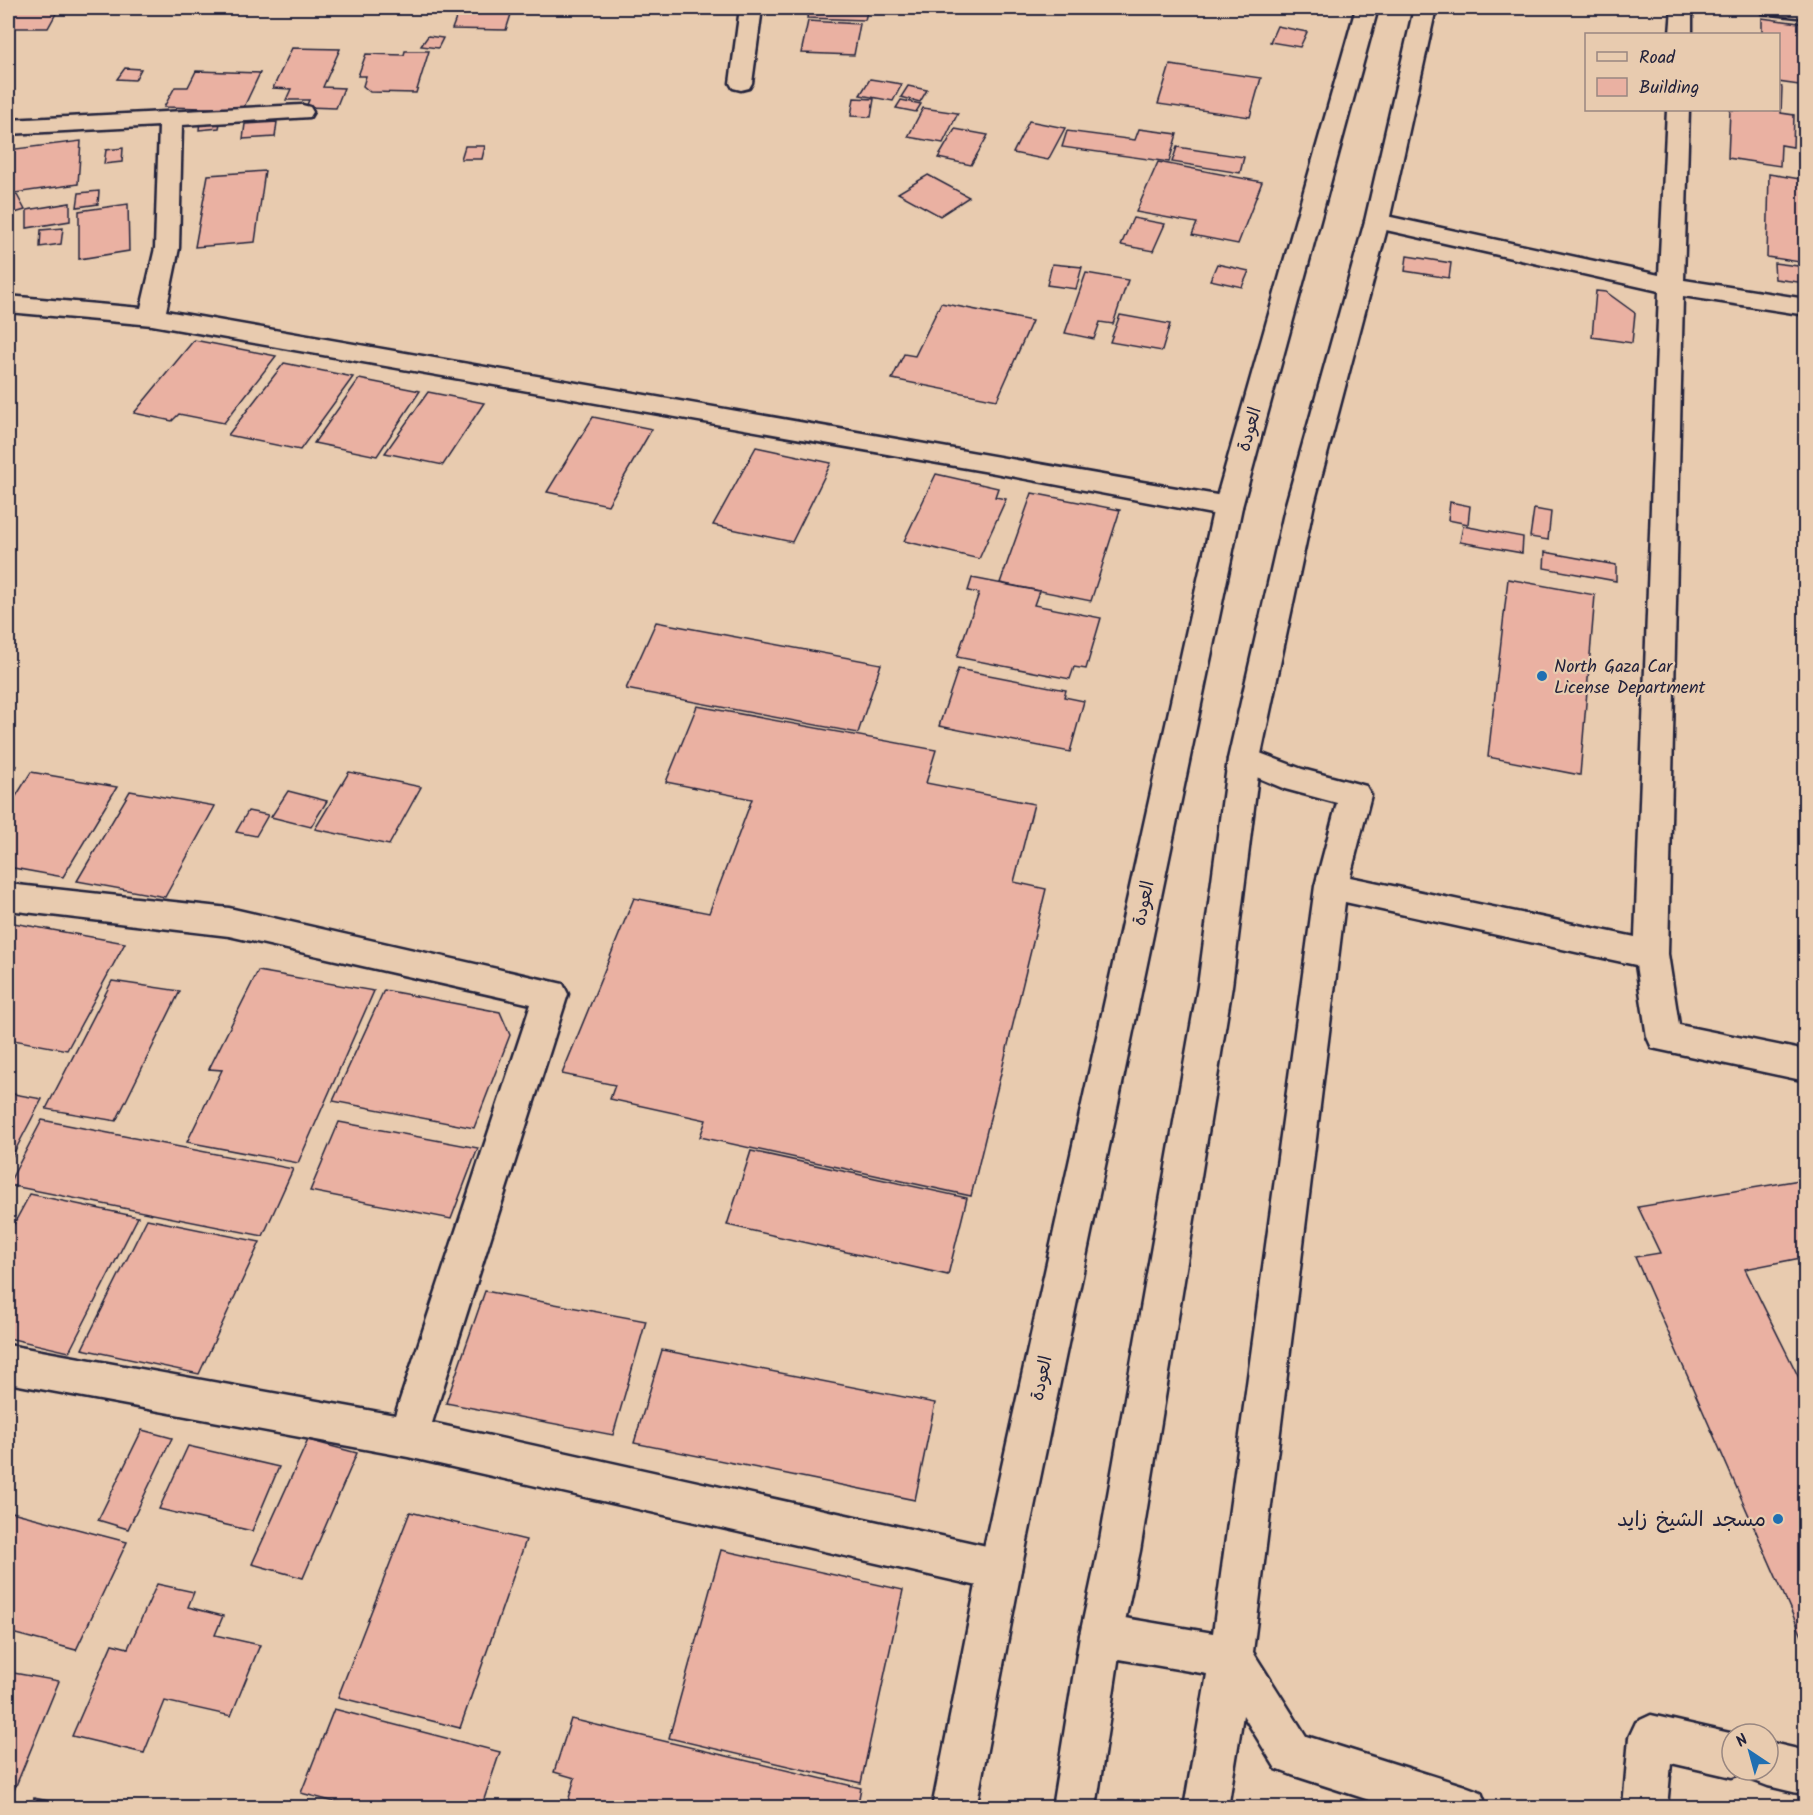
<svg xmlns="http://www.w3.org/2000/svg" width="1813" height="1815" viewBox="0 0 1813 1815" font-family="Kalam,'Playpen Sans Arabic',sans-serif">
<rect width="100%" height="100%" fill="#e8cbaf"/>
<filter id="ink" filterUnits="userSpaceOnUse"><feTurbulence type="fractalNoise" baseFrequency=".0167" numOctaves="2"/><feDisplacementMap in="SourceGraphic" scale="12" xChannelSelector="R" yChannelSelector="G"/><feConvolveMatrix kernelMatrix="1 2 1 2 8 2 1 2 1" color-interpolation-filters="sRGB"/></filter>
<g filter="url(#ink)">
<g fill="#eab1a2" stroke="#22223b" stroke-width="1.5">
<polygon points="8,8 59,8 48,28 8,28"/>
<polygon points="460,8 513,8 506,30 452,29"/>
<rect x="673" y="8" width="35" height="2"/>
<polygon points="809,8 868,8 865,20 807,18"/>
<polygon points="1762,18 1806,24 1806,86 1778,82 1778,34 1762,34"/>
<polygon points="808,21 860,24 854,55 801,53"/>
<polygon points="1277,26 1307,32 1300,47 1270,42"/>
<polygon points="428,36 443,38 438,48 421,46"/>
<polygon points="292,48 340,49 323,87 344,88 336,108 306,107 309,100 286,100 291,89 273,88"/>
<polygon points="405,51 429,51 416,93 370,92 363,86 366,76 358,76 366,54 404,55"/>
<polygon points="1170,65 1261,78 1250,117 1158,104"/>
<polygon points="125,68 141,69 135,80 117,79"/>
<polygon points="196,71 260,73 243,109 164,107 175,87 188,87"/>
<polygon points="870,79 902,84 893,101 860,95"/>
<polygon points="908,86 927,90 920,102 901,97"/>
<polygon points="1778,86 1782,87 1781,113 1794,115 1793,147 1781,145 1780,166 1728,158 1730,110 1778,110"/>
<polygon points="854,98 874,99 871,117 851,116"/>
<polygon points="901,100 921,104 916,112 896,108"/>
<polygon points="923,108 958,113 943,143 908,137"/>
<polygon points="221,119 219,128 199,130 200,120"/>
<polygon points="1029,121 1065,128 1048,160 1013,153"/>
<polygon points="277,122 275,137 243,139 245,124"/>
<polygon points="955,129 988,135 971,165 938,158"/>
<polygon points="1139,129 1177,134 1169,162 1062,147 1067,131 1135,140"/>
<polygon points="81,141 78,184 8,194 8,143 8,150"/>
<polygon points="465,146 485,146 482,159 461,159"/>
<polygon points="1177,147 1244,157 1240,173 1172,162"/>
<polygon points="123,148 122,162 104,164 106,150"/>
<polygon points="1158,162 1262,182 1238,244 1192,235 1197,223 1136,212"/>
<polygon points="265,171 255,242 195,247 208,175"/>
<polygon points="1769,174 1806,180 1806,263 1767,257"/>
<polygon points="928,175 969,197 940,216 898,193"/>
<polygon points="99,191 98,204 77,207 79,193"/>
<polygon points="17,195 25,210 8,215 8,196"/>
<polygon points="70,203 70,221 27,228 27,210"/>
<polygon points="128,204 129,251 79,259 79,211"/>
<polygon points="1133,218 1165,224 1153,251 1121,245"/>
<polygon points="63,228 61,244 40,247 41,230"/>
<polygon points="1407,256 1451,263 1449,278 1405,271"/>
<polygon points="1774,263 1806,267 1806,283 1775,279"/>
<polygon points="1052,264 1082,267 1076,289 1047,285"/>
<polygon points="1217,264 1249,271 1242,287 1210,280"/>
<polygon points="1086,273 1128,280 1113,324 1100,322 1094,339 1065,333"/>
<polygon points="1596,291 1606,292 1635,313 1632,343 1592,337"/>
<polygon points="941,303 1032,321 997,400 892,379 904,354 915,356"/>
<polygon points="1120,315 1170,324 1162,351 1110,342"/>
<polygon points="194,340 276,356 224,423 179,414 172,421 134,413"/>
<polygon points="284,363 353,377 300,450 228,435"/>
<polygon points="359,379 420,391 377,456 314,443"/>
<polygon points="428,392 484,403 443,465 385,453"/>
<polygon points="593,417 652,429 608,505 547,492"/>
<polygon points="756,447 831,463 792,542 713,525"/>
<polygon points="936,474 998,488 995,497 1006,499 979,559 904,541"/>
<polygon points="1032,493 1120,510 1091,601 1000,583"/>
<polygon points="1450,502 1470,506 1468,524 1448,520"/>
<polygon points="1534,509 1551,512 1548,540 1530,537"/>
<polygon points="1463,526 1523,537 1522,553 1460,542"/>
<polygon points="1545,552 1616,565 1616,581 1544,568"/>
<polygon points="972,578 1039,591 1034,605 1101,618 1086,669 1074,667 1070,679 957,657 979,593 968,591"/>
<polygon points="1508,579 1595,595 1580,775 1488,757"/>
<polygon points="656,622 881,664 858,733 626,689"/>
<polygon points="958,669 1066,690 1064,697 1084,701 1070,752 939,726"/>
<polygon points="697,706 936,750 926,783 1034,804 1014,882 1046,889 971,1196 700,1137 706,1120 610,1099 615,1085 562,1074 634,898 709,913 752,799 666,782"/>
<polygon points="8,764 17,766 8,781"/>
<polygon points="31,772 117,787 63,877 8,867 8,809"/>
<polygon points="349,772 421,787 389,845 315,829"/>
<polygon points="130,791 215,806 165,897 77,881"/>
<polygon points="288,791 327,801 311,827 271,817"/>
<polygon points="248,811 268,815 256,836 236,832"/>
<polygon points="8,922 125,943 67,1050 8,1039"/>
<polygon points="258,971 374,991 298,1163 187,1142 222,1070 209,1069"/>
<polygon points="112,981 180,991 116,1121 46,1109"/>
<polygon points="384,990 500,1012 510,1035 474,1128 333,1101"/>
<polygon points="8,1093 42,1099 8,1164"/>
<polygon points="42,1120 293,1169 263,1236 8,1185"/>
<polygon points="339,1122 478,1148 451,1219 310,1191"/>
<polygon points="751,1151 967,1198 948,1275 727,1225"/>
<polygon points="1806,1179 1806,1257 1745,1269 1806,1392 1806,1645 1635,1257 1660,1253 1638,1207"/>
<polygon points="30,1194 138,1217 69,1352 8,1338 8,1235"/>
<polygon points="147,1219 260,1242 199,1374 82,1349"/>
<polygon points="485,1291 646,1321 613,1435 446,1403"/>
<polygon points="662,1350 935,1403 915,1500 634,1443"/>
<polygon points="142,1430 172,1438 128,1529 98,1520"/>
<polygon points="308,1440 357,1453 303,1578 252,1564"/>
<polygon points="188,1446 279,1467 252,1531 159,1509"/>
<polygon points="8,1511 127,1542 76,1650 8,1632"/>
<polygon points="410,1512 526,1540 460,1728 338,1697"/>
<polygon points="721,1550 903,1590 861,1783 669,1738"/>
<polygon points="157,1584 194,1592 188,1607 223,1616 215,1635 260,1645 231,1716 165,1701 144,1753 72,1736 112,1644 128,1648"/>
<polygon points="8,1672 59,1681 8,1805"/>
<polygon points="334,1709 500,1752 481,1808 357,1808 301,1793"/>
<polygon points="571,1719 861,1788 857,1808 566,1808 575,1778 554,1772"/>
<polygon points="34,1798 81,1808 31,1808"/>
</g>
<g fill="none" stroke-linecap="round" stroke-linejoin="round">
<g stroke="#22223b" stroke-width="5">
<g id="minor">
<polygon points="740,8 762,8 752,83 749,88 741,90 733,88 730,83"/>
<polygon points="1672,8 1692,8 1692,34 1670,34"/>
<polygon points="1759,8 1806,8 1806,18 1762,13"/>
<polygon points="302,105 310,107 313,112 310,117 182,125 179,248 166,311 1228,497 1238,500 1242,507 1238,514 1228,517 995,473 152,325 8,312 8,296 141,308 155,248 159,126 8,134 8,120"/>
<polygon points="1667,110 1689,110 1684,280 1806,299 1806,315 1683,296 1668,954 1679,1025 1806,1051 1806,1081 1652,1048 1647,1037 1636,965 1345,902 1253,1652 1306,1736 1465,1786 1481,1792 1487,1808 1394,1808 1292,1775 1276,1769 1243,1715 1228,1808 1184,1808 1207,1674 1101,1656 1086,1650 1080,1635 1086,1620 1101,1614 1213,1633 1315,886 1337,803 1285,789 1233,767 1228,759 1233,751 1244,747 1302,769 1366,786 1371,795 1350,877 1635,937 1659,291 1377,228 1368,226 1365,221 1368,216 1377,214 1659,275"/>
<polygon points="8,884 229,908 563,984 568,994 432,1423 1000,1549 1015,1555 1021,1570 1015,1585 1000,1591 408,1457 8,1383 8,1345 395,1415 531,1004 229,936 8,910"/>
<polygon points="1651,1715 1734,1734 1732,1734 1732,1770 1748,1771 1732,1777 1671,1763 1667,1808 1623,1808 1629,1737 1636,1722"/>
<polygon points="1768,1742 1806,1751 1806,1795 1768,1786 1752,1780 1748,1770 1768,1770"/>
</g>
</g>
<g stroke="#22223b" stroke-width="5">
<g id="major">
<polygon points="1356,8 1378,8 1242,507 1021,1570 976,1808 932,1808 979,1570 1214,507"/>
<polygon points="1414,8 1436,8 1389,221 1314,504 1260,759 1232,986 1140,1551 1122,1635 1096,1808 1052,1808 1080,1635 1098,1551 1198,986 1228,759 1286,504 1365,221"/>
</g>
</g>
<use href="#minor" fill="#e8cbaf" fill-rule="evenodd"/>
<use href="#major" fill="#e8cbaf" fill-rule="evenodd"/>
</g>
</g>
<g fill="#1f6fb2" stroke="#e8cbaf" stroke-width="2">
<circle cx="1542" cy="676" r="6"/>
<circle cx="1778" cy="1519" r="6"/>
</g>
<g text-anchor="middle" stroke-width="4.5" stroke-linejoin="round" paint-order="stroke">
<g font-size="18" fill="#22223b" stroke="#e8cbaf">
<text transform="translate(1249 429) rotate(-74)" y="6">العودة</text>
<text transform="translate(1143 903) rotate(-78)" y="6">العودة</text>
<text transform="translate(1041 1378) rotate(-78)" y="6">العودة</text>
</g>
<g font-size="18" fill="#22223b" stroke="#e8cbaf" text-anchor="start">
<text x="1554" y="672">North Gaza Car<tspan x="1554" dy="21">License Department</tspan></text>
</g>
<g font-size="21" fill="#22223b" stroke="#e8cbaf" text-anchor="end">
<text x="1766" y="1526">مسجد الشيخ زايد</text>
</g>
</g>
<rect width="1813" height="1815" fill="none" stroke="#e8cbaf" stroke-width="30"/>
<rect x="15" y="15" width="1783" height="1785" fill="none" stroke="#22223b" stroke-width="2" filter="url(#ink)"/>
<rect x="1585" y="33" width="195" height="78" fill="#e8cbaf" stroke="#998781" stroke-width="1.5"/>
<rect x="1597" y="52" width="30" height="9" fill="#e8cbaf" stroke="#998781" stroke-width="1.5"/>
<text x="1639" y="63" font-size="18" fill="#22223b">Road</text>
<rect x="1597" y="78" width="30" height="18" fill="#eab1a2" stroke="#998781" stroke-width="1.5"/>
<text x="1639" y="93" font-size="18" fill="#22223b">Building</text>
<g transform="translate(1750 1752) rotate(324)"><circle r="28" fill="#e8cbaf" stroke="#998781" stroke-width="1.5"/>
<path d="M0-4.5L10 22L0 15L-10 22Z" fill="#1f6fb2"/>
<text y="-9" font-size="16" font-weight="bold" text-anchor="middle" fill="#22223b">N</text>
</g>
</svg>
